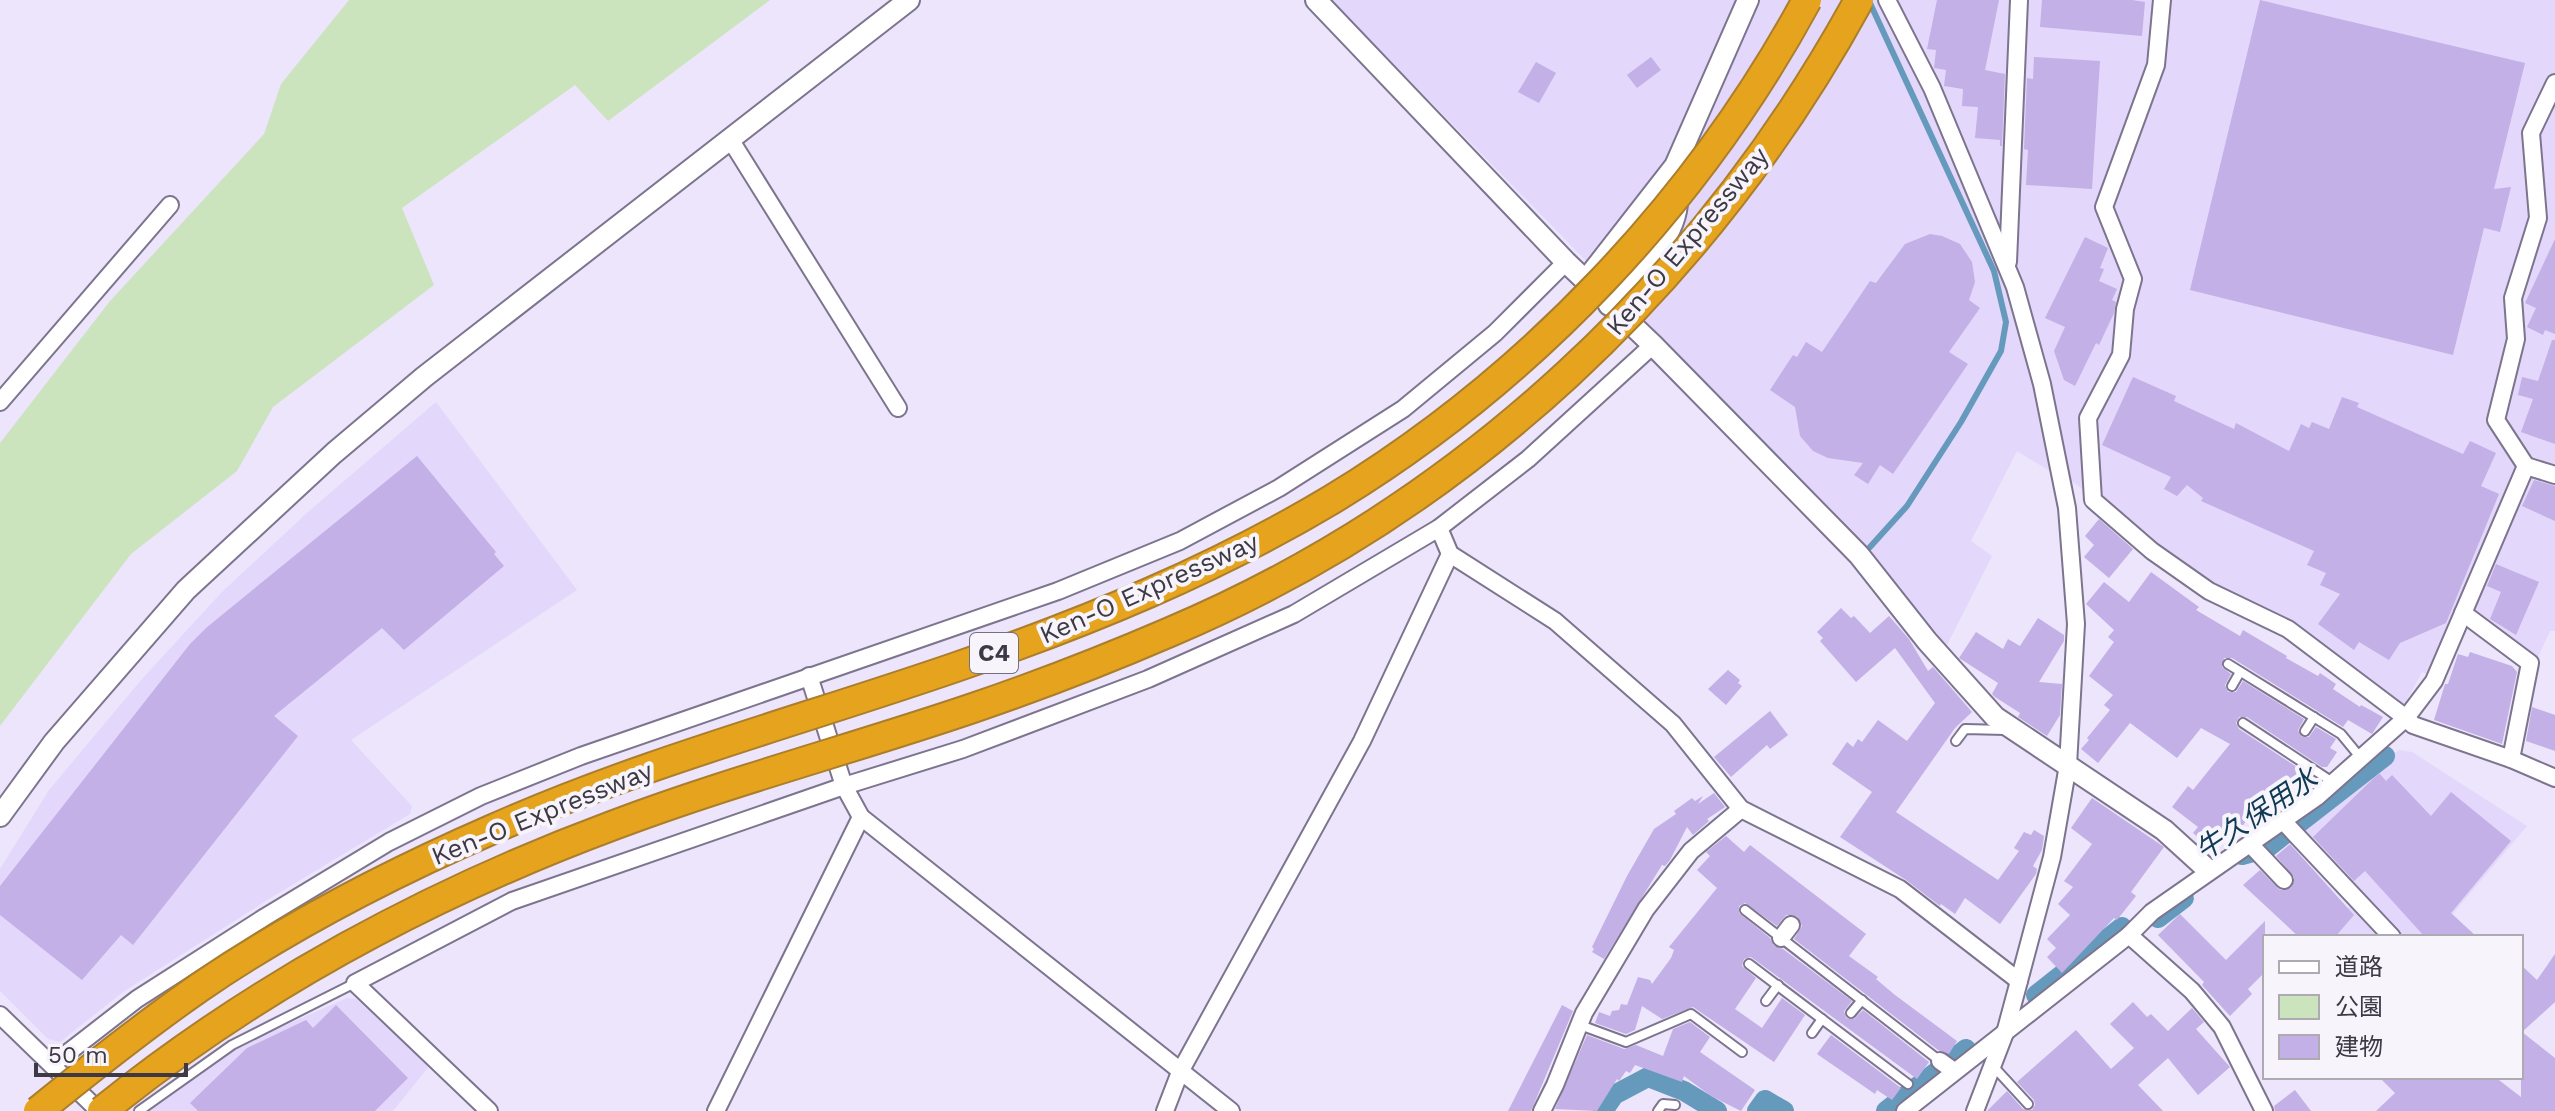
<svg xmlns="http://www.w3.org/2000/svg" width="2555" height="1111" viewBox="0 0 2555 1111" font-family="'Work Sans','Noto Sans JP',sans-serif">
<rect width="100%" height="100%" fill="#ece5fc"/>
<g fill="#e3d7fb">
<polygon points="1331,0 2555,0 2555,631 2550,631 2536,661 2460,607 2427,674 2422,672 2405,703 2397,705 2188,570 2069,479 2053,473 2017,451 1971,541 1992,556 1945,649 1867,554 1861,542"/>
<polygon points="436,402 577,590 351,740 412,806 410,814 272,897 123,992 60,1042 48,1039 0,991 0,869 49,790 142,679 222,592 308,512"/>
<polygon points="2399,750 2412,752 2527,826 2433,937 2404,937 2295,819 2385,752 2391,756"/>
<polygon points="2350,906 2378,937 2318,937"/>
<polygon points="347,998 356,999 430,1065 393,1111 149,1111 243,1044"/>
</g>
<polygon fill="#cbe4be" points="349,0 770,0 608,121 575,85 402,208 434,285 273,407 237,471 131,554 0,726 0,443 110,301 264,134 281,84"/>
<g fill="none" stroke-linecap="round" stroke-linejoin="round">
<polyline stroke="#659abd" stroke-width="6" points="1869,1 1994,271 2006,322 2001,351 1961,422 1907,506 1870,547"/>
<g stroke="#659abd" stroke-width="20">
<polyline points="2242,855 2267,848 2385,756"/>
<polyline points="2158,918 2184,898"/>
<polyline points="2036,995 2122,927"/>
<polyline points="1603,1111 1614,1095 1648,1077 1684,1091 1717,1111"/>
<polyline points="1757,1111 1765,1100 1784,1111"/>
<polyline points="1886,1111 1966,1049"/>
</g>
</g>
<g fill="#c2b0e6">
<polygon points="1937,0 1999,0 1985,70 2005,74 2002,146 2000,146 2000,140 1975,138 1978,107 1962,106 1963,89 1944,86 1946,70 1934,68 1936,50 1927,49"/>
<polygon points="2042,0 2132,0 2145,2 2142,36 2040,27"/>
<polygon points="2260,0 2525,63 2494,189 2511,187 2500,232 2484,228 2453,355 2190,290"/>
<polygon points="1651,57 1661,70 1637,88 1627,75"/>
<polygon points="2034,57 2100,61 2092,189 2026,185 2028,150 2024,149 2027,78 2033,79"/>
<polygon points="1536,62 1556,73 1539,103 1518,92"/>
<polygon points="1930,234 1942,236 1960,244 1972,262 1975,282 1969,300 1980,308 1949,352 1968,364 1893,474 1880,465 1868,484 1854,475 1863,463 1828,458 1813,451 1800,436 1795,407 1770,390 1793,355 1797,357 1806,342 1822,352 1870,281 1876,283 1905,244"/>
<polygon points="2085,237 2108,248 2100,268 2104,269 2099,281 2117,289 2112,300 2116,302 2114,313 2099,345 2096,343 2075,386 2064,380 2054,351 2065,327 2045,318"/>
<polygon points="2555,239 2555,334 2545,330 2543,335 2527,327 2536,308 2525,303"/>
<polygon points="2552,340 2555,340 2555,444 2521,432 2533,399 2518,395 2522,377 2538,381"/>
<polygon points="2133,377 2176,396 2174,401 2234,429 2236,423 2289,451 2301,424 2309,428 2312,422 2329,429 2342,397 2359,403 2357,407 2463,454 2470,441 2496,453 2481,486 2499,494 2446,623 2400,643 2389,660 2359,642 2354,650 2318,624 2340,594 2320,585 2326,573 2307,565 2314,551 2201,501 2203,498 2187,485 2177,496 2164,489 2171,477 2102,445"/>
<polygon points="417,456 496,552 494,554 504,566 404,650 382,628 274,716 298,736 133,945 121,935 82,980 0,915 0,886 190,644 206,628"/>
<polygon points="2534,480 2555,486 2555,521 2522,506"/>
<polygon points="2099,519 2133,549 2109,578 2084,557 2094,545 2085,536"/>
<polygon points="2496,564 2539,582 2516,635 2490,619 2501,592 2487,586"/>
<polygon points="2151,572 2199,607 2196,610 2240,636 2243,630 2287,656 2286,658 2318,676 2320,673 2336,684 2333,689 2360,707 2361,705 2383,717 2372,734 2348,720 2343,727 2232,658 2224,658 2222,667 2231,674 2225,685 2228,692 2236,692 2243,681 2304,719 2298,730 2302,737 2309,737 2316,727 2336,739 2330,748 2337,752 2327,767 2322,767 2247,717 2239,717 2236,723 2239,729 2315,779 2305,792 2295,786 2275,811 2272,809 2269,813 2259,805 2228,844 2223,840 2215,851 2193,833 2198,827 2172,807 2188,786 2193,790 2230,744 2201,728 2177,758 2130,723 2098,763 2081,749 2089,740 2087,738 2110,710 2104,705 2113,695 2089,676 2114,642 2108,637 2114,630 2086,604 2104,582 2129,602"/>
<polygon points="1841,608 1851,618 1854,616 1870,633 1889,616 1909,639 1928,671 1933,667 1972,712 1955,728 1896,812 1998,880 2019,851 2014,848 2024,832 2031,835 2034,830 2044,836 2042,850 2033,866 2037,869 2036,874 2000,924 1965,898 1955,914 1941,904 1940,906 1906,880 1840,837 1872,792 1832,764 1847,742 1853,747 1858,739 1862,742 1878,720 1907,741 1935,703 1895,648 1856,682 1820,641 1823,638 1817,632"/>
<polygon points="2038,618 2064,635 2064,641 2039,682 2062,684 2060,715 2047,736 2018,717 2020,713 1995,697 1992,694 1998,683 1959,658 1976,632 2003,649 2008,639 2020,646"/>
<polygon points="2470,652 2512,666 2517,672 2502,744 2434,720 2445,684 2448,684 2458,654 2468,657"/>
<polygon points="1728,670 1740,680 1738,683 1742,686 1726,705 1708,689"/>
<polygon points="2532,707 2555,715 2555,751 2526,741"/>
<polygon points="1770,711 1788,735 1770,749 1767,745 1731,777 1714,757"/>
<polygon points="2379,773 2386,781 2392,775 2431,816 2451,792 2511,841 2451,913 2477,937 2425,937 2365,871 2354,881 2313,837"/>
<polygon points="1714,793 1725,807 1707,819 1709,821 1693,835 1687,827 1670,860 1665,866 1662,865 1604,959 1592,952 1594,949 1592,947 1627,876 1654,829 1676,814 1674,811 1692,798 1695,801 1703,796 1698,804"/>
<polygon points="2092,798 2164,847 2131,892 2136,896 2117,920 2114,918 2062,973 2047,957 2056,948 2047,939 2070,915 2058,904 2073,887 2064,881 2092,844 2071,828"/>
<polygon points="1726,836 1744,852 1750,845 1866,934 1849,956 1878,977 1876,979 1895,995 1957,1041 1949,1054 1938,1050 1794,939 1802,926 1797,916 1786,915 1777,926 1745,903 1739,906 1739,913 1770,938 1774,946 1783,949 1852,1001 1844,1011 1846,1018 1854,1019 1863,1010 1929,1062 1917,1079 1751,957 1744,959 1742,966 1756,978 1735,1009 1762,1028 1782,998 1805,1015 1774,1062 1693,1007 1662,1019 1642,1006 1635,1030 1626,1034 1592,1022 1595,1023 1599,1012 1610,1016 1612,1011 1619,1010 1621,1004 1627,1005 1638,977 1650,980 1652,984 1671,958 1674,950 1669,947 1717,888 1697,870 1710,856 1706,852"/>
<polygon points="2290,844 2354,915 2335,937 2299,937 2243,885 2260,870 2280,890 2291,888 2294,877 2276,856"/>
<polygon points="2180,914 2226,960 2265,921 2265,972 2248,989 2252,994 2230,1016 2202,985 2204,982 2158,935"/>
<polygon points="2555,954 2555,1002 2522,1032 2555,1058 2555,1111 2376,1111 2395,1093 2379,1077 2495,1077 2521,1097 2521,965 2537,980"/>
<polygon points="2133,1002 2147,1017 2151,1014 2168,1031 2192,1008 2204,1022 2196,1029 2230,1067 2198,1095 2168,1058 2138,1085 2163,1111 1987,1111 2007,1091 2023,1109 2032,1110 2035,1105 2034,1100 2017,1082 2076,1030 2111,1069 2134,1048 2110,1024"/>
<polygon points="336,1005 408,1078 375,1111 198,1111 190,1103 247,1048 306,1020 313,1028"/>
<polygon points="1562,1005 1573,1011 1531,1111 1508,1111"/>
<polygon points="1690,1022 1710,1037 1700,1052 1755,1090 1741,1111 1711,1096 1684,1076 1682,1082 1635,1065 1630,1073 1626,1071 1619,1081 1617,1079 1597,1111 1555,1109 1587,1035 1624,1049 1636,1045 1663,1056 1673,1029"/>
<polygon points="1831,1035 1901,1088 1892,1100 1877,1090 1875,1094 1817,1054"/>
<polygon points="2295,1090 2311,1111 2275,1111 2274,1106"/>
</g>
<g fill="none" stroke-linecap="round" stroke-linejoin="round">
<g stroke="#7d748e" stroke-width="12">
<g id="service">
<polyline points="2228,664 2341,734 2360,757"/>
<polyline points="2232,686 2240,672"/>
<polyline points="2243,723 2334,783"/>
<polyline points="2305,731 2314,717"/>
<polyline points="1956,741 1965,729 2005,730"/>
<polyline points="1745,910 1940,1061"/>
<polyline points="1749,964 1908,1084"/>
<polyline points="1766,1001 1778,985"/>
<polyline points="1851,1013 1862,1000"/>
<polyline points="1580,1025 1626,1042 1691,1014 1742,1052"/>
<polyline points="1812,1033 1822,1019"/>
<polyline points="1993,1066 2028,1104"/>
<polyline points="139,1111 232,1045 355,983"/>
<polyline points="1658,1111 1663,1104 1675,1105"/>
</g>
</g>
<g stroke="#7d748e" stroke-width="20">
<g id="minor">
<polyline points="1887,0 1932,88 2015,287 2042,384 2067,508 2076,624 2068,765 2052,857 2019,981 2005,1033 1975,1111"/>
<polyline points="2162,0 2156,65 2104,207 2133,279 2125,309 2121,355 2088,418 2093,500 2152,551 2209,591 2288,629 2406,718 2434,681 2526,466 2496,420 2516,339 2513,298 2538,218 2531,133 2555,83"/>
<polyline points="730,139 898,408"/>
<polyline points="2008,262 2019,0"/>
<polyline points="0,402 170,205"/>
<polyline points="2526,466 2555,475"/>
<polyline points="1439,528 1450,554 1555,621 1673,724 1741,809 1900,889 2019,981"/>
<polyline points="2463,613 2530,663 2511,759"/>
<polyline points="809,676 844,786 861,817 1231,1111"/>
<polyline points="2283,821 2392,937"/>
<polyline points="2250,844 2284,880"/>
<polyline points="2129,935 2192,991 2222,1027 2264,1111"/>
<polyline points="1781,938 1791,925"/>
<polyline points="0,1015 99,1111"/>
<polyline points="1940,1061 1954,1071"/>
<polyline points="52,1065 137,999 265,917 389,842 481,796 581,756 1058,591 1180,541 1279,488 1403,409 1495,333 1566,262"/>
<polyline points="489,1111 355,983 512,901 844,786 963,749 1148,679 1294,614 1439,528 1528,459 1653,345"/>
<polyline points="716,1111 861,817"/>
<polyline points="1165,1111 1180,1072 1362,741 1450,554"/>
<polyline points="1542,1111 1555,1085 1584,1013 1646,909 1691,851 1741,809"/>
<polyline points="1905,1111 2129,935 2152,912 2317,797 2406,718 2413,725 2511,759 2555,778"/>
</g>
</g>
<g stroke="#7d748e" stroke-width="24">
<g id="tertiary">
<polyline points="1316,0 1566,262 1653,345 1859,555 1927,641 1995,717 2164,830 2208,870"/>
<polyline points="1586,280 1675,166 1748,0"/>
<path d="M1609,305C1634,278 1679,237 1677,198"/>
<polyline points="0,816 54,742 186,590 334,453 424,377 909,0"/>
</g>
</g>
<use href="#service" stroke="#fff" stroke-width="8"/>
<use href="#minor" stroke="#fff" stroke-width="16"/>
<use href="#tertiary" stroke="#fff" stroke-width="20"/>
<g stroke="#ab7e2c" stroke-width="32" stroke-linecap="butt">
<g id="motorway-bridge">
<path d="M38,1111C91,1068 144,1026 200,987C291,925 392,873 493,829C644,762 803,720 959,666C1087,622 1214,570 1331,500C1529,380 1697,203 1807,0"/>
<path d="M102,1111C254,988 431,893 614,825C731,781 852,749 970,709C1038,686 1105,660 1170,632C1465,507 1706,280 1859,0"/>
</g>
</g>
<use href="#motorway-bridge" stroke="#e6a31e" stroke-width="28"/>
</g>
<g text-anchor="middle" stroke-width="8" stroke-linejoin="round" paint-order="stroke">
<rect fill="#f7f5fb" stroke="#75717c" stroke-width="2" x="970" y="633" width="48" height="40" rx="6"/>
<g font-size="24" font-weight="bold" fill="#3d3945">
<text x="994" y="661">C4</text>
</g>
<g font-size="26" fill="#3d3945" stroke="#f7f5fb">
<text transform="translate(1687 241) rotate(-50)" y="9">Ken-O Expressway</text>
<text transform="translate(1149 588) rotate(-24)" y="9">Ken-O Expressway</text>
<text transform="translate(542 813) rotate(-22)" y="9">Ken-O Expressway</text>
</g>
<g font-size="28" font-style="italic" fill="#0f3a54" stroke="#f7f5fb">
<text transform="translate(2256 814) rotate(-34)" y="10">牛久保用水</text>
</g>
</g>
<rect x="2263" y="935" width="260" height="144" fill="#f7f5fb" stroke="#adaab2" stroke-width="2"/>
<rect x="2279" y="961" width="40" height="12" fill="#ffffff" stroke="#adaab2" stroke-width="2"/>
<text x="2335" y="975" font-size="24" fill="#3d3945">道路</text>
<rect x="2279" y="995" width="40" height="24" fill="#cbe4be" stroke="#adaab2" stroke-width="2"/>
<text x="2335" y="1015" font-size="24" fill="#3d3945">公園</text>
<rect x="2279" y="1035" width="40" height="24" fill="#c2b0e6" stroke="#adaab2" stroke-width="2"/>
<text x="2335" y="1055" font-size="24" fill="#3d3945">建物</text>
<path d="M36 1063v12h150v-12" fill="none" stroke="#3d3945" stroke-width="4"/>
<text x="48" y="1063" font-size="24" fill="#3d3945" stroke="#f7f5fb" stroke-width="6" paint-order="stroke">50 m</text>
</svg>
